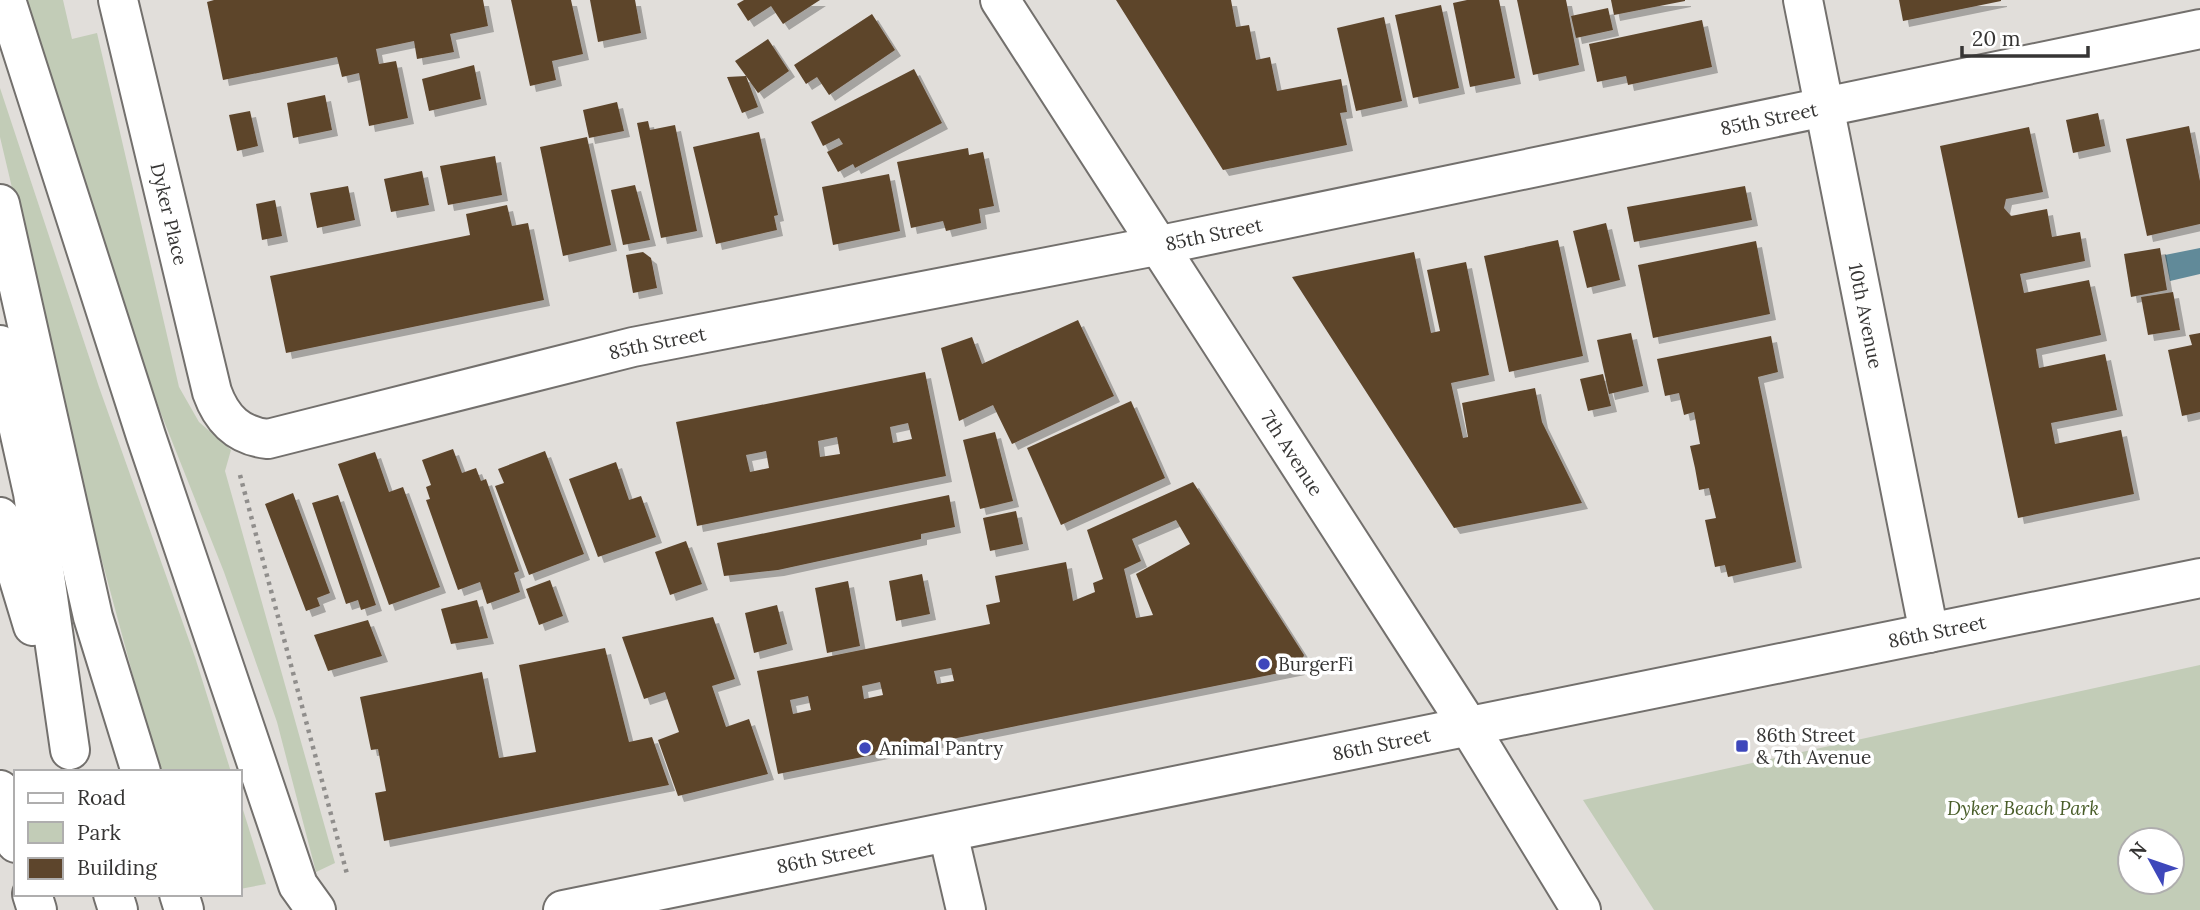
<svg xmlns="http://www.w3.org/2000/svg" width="2200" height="910" viewBox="0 0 2200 910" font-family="Lora,serif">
<defs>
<filter id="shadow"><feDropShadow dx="6" dy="6" stdDeviation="0" flood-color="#0004"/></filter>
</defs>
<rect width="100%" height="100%" fill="#e1deda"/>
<g fill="#c2ccb7" fill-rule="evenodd">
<polygon points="18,0 63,0 72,39 97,33 179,387 199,422 231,450 225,471 335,863 316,872 277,722 224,572 160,411"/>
<polygon points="0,88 99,387 195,657 231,772 159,772 87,505 0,137"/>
<path d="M2200,665V910H1654L1583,800ZM2130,840H2172V882H2130Z"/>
<polygon points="240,800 266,884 240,889"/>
</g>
<polygon fill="#618a99" points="2200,248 2200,274 2170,281 2165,255"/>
<g fill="#5d452c" fill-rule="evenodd" filter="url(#shadow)">
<polygon points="214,0 483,0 488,26 450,34 454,52 417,59 414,41 376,49 379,64 396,61 408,118 369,126 359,73 342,77 337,57 223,80 207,2"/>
<polygon points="511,0 571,0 583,54 552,61 556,80 530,86"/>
<polygon points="590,0 635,0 641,33 598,42"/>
<polygon points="744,0 820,0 783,24 771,6 748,21 737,4"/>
<polygon points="1116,0 1231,0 1236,27 1249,25 1256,60 1270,57 1277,91 1341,79 1347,112 1340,113 1347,145 1223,170"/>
<polygon points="1467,0 1499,0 1515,78 1470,87 1453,3"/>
<polygon points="1517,0 1566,0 1579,65 1533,75"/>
<polygon points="1611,0 1685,0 1685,1 1614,15"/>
<polygon points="1899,0 2001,0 2001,1 1903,21"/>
<polygon points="1441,5 1459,88 1413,98 1395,15"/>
<polygon points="1608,8 1613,30 1576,38 1571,16"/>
<polygon points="872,14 895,50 829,95 817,77 806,84 794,65"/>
<polygon points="1384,17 1402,101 1356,111 1337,28"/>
<polygon points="1702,20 1712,67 1628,85 1626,76 1597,82 1589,44"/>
<polygon points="768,39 789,71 758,93 746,76 758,107 742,113 727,77 746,76 735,61"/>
<polygon points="474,65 481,99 429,111 422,79"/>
<polygon points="914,69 942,123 855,168 853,164 838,172 827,152 843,144 839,138 823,146 811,122"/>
<polygon points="325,95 332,130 293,138 287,103"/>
<polygon points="617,102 624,131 589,138 583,110"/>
<polygon points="250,111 258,146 237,151 229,115"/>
<polygon points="2098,113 2105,146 2073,153 2066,120"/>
<polygon points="648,121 650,130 675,125 697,231 661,238 637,123"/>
<polygon points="2189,126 2200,181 2200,224 2147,236 2126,139"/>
<polygon points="2029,127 2043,192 2006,199 2004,208 2011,216 2047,209 2052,237 2080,232 2085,261 2020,274 2024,293 2089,280 2101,335 2036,349 2039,368 2105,354 2117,410 2051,423 2055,444 2121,430 2134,494 2018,518 1940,146"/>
<polygon points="759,132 778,215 774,216 777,230 716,244 693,147"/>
<polygon points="587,137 611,245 563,256 540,147"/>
<polygon points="968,148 969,155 983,152 994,206 979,209 981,223 946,231 943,221 911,228 897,162"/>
<polygon points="495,156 502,195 448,205 440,166"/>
<polygon points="422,171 429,205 391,212 384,179"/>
<polygon points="889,174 900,231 833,245 822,187"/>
<polygon points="635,185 650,240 623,245 611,190"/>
<polygon points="348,186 355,220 317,228 310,193"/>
<polygon points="1745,186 1752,220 1634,242 1627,207"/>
<polygon points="275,200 282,236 262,240 256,204"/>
<polygon points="507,205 512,226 528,223 544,300 286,353 270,276 470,235 466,214"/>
<polygon points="1606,223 1620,280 1587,288 1573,231"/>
<polygon points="1558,240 1583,356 1509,372 1484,256"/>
<polygon points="1756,241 1770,314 1653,338 1638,265"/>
<polygon points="2160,248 2167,290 2131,297 2124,254"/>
<polygon points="643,252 651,258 657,288 633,293 626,255"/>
<polygon points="1414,252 1431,333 1440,331 1427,270 1466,262 1489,375 1451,383 1463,438 1468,437 1462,403 1535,388 1542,422 1582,503 1454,528 1292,277"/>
<polygon points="2173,292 2180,330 2148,335 2141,297"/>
<polygon points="1078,320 1114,396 1012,444 993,405 959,421 941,348 972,337 982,364"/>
<polygon points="1631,333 1643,386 1609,394 1597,340"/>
<polygon points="2200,333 2200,412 2182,416 2168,350 2192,345 2189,335"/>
<polygon points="1771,336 1778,372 1758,377 1796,562 1728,577 1725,565 1715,567 1705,520 1716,518 1709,488 1699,490 1695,468 1690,446 1700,444 1694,412 1684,415 1679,393 1665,396 1657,359"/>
<path d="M925,372L946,476L697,526L676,422ZM908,423L912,439L893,443L890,427ZM837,437L840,454L820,457L818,441ZM766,451L769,468L750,472L746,455Z"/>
<polygon points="1603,374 1611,406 1588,411 1580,379"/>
<polygon points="1131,401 1165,478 1061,525 1027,448"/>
<polygon points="995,432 1013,501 980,509 963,440"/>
<polygon points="453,449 462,473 476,468 481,481 486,479 519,571 514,573 520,592 487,604 480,582 458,590 426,500 430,499 426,487 431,485 422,460"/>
<polygon points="545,451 584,554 529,575 495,486 504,483 498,469"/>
<polygon points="375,452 389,492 403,487 440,587 389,605 338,464"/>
<polygon points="616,462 629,500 641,496 656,537 598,557 569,479"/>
<path d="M1193,482L1304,655L1299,669L778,774L757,671L990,624L986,605L1000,602L995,576L1066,562L1073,601L1095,592L1093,583L1103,579L1087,530ZM1176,520L1190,544L1136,574L1153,615L1136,618L1124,569L1141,561L1132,539ZM951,668L954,681L937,684L934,671ZM880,682L883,695L864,699L862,686ZM808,696L811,710L793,714L790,700Z"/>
<polygon points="293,493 330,593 317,598 320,606 306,611 265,504"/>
<polygon points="338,495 376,605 361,610 358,600 346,604 312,503"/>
<polygon points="949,495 955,527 921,534 921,539 778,570 724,576 717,543"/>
<polygon points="1016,511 1023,544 990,551 983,518"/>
<polygon points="686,541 702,584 670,595 655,552"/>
<polygon points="922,574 930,614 896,621 889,581"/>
<polygon points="550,580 563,616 539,625 526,589"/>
<polygon points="848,581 860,646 827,653 815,588"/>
<polygon points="477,600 488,638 451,644 441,609"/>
<polygon points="777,605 787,644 754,653 745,613"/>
<polygon points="713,617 735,679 712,686 726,727 749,719 768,774 678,796 658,740 679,732 665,692 644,699 622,637"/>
<polygon points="368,620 382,656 328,671 314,635"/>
<polygon points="605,648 629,742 652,737 669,785 384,841 375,793 386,791 378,749 371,750 360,697 482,672 499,758 536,752 519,665"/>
</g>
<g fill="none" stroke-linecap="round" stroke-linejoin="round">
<g stroke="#73706d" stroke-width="42">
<g id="minor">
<path id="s1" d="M118,0L212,392C222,420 239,436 268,439L633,347L1156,246L2200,29"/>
<path id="s2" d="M1803,0L1929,633"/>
<polyline points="948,833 966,910"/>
</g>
</g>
<g stroke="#73706d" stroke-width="42">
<g id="major">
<path id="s3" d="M1000,0L1469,727L1581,910"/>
<path id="s4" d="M563,910L2200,578"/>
</g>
</g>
<g stroke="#73706d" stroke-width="42">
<g id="highway">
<polyline points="6,0 146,436 298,885 316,910"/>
<polyline points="0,204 93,617 141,772"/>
<polyline points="0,345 33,493 70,750"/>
<polyline points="0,517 33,626"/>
<polyline points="0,790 16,843"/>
<polyline points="32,894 37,910"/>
<polyline points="113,894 118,910"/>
<polyline points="179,894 184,910"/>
</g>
</g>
<polyline stroke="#908e8c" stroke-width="4.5" stroke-dasharray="3.5 5" stroke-linecap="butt" points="240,475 347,874"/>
<use href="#minor" stroke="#fff" stroke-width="38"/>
<use href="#major" stroke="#fff" stroke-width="38"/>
<use href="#highway" stroke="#fff" stroke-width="38"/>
</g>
<g fill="#3e47bb" stroke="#fff" stroke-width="2.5">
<circle cx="1264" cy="664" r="7"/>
<rect x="1735" y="739" width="14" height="14" rx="3.5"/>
<circle cx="865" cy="748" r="7"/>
</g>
<g text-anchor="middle" stroke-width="7" stroke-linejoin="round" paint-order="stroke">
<g font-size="19" fill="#363534" stroke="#fff">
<text dy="7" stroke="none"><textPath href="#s1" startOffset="2016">85th Street</textPath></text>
<text dy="7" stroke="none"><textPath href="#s1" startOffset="220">Dyker Place</textPath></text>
<text dy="7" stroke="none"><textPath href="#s1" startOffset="1449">85th Street</textPath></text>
<text dy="7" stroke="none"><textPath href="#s2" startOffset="322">10th Avenue</textPath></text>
<text dy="7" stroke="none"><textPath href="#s1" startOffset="882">85th Street</textPath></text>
<text dy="7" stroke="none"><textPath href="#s3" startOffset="539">7th Avenue</textPath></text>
<text dy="7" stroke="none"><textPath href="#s4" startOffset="1402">86th Street</textPath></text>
<text dy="7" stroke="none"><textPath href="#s4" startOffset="835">86th Street</textPath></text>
<text dy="7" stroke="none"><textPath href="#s4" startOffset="268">86th Street</textPath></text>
</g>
<g font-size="19" fill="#363534" stroke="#fff" text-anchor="start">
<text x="1278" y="671">BurgerFi</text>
<text x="1756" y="742">86th Street<tspan x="1756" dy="22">&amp; 7th Avenue</tspan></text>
<text x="879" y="755">Animal Pantry</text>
</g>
<g font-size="19" font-style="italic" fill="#495d29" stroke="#fff">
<text x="2023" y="815">Dyker Beach Park</text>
</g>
</g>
<rect x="14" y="770" width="228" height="126" fill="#ffffff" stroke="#afaeae" stroke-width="2"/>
<rect x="28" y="793" width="35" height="10" fill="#ffffff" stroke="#afaeae" stroke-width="2"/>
<text x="77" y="805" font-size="21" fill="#363534">Road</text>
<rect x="28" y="822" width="35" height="21" fill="#c2ccb7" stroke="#afaeae" stroke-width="2"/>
<text x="77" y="840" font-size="21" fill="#363534">Park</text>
<rect x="28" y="858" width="35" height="21" fill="#5d452c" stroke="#afaeae" stroke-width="2"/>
<text x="77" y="875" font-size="21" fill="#363534">Building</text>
<g transform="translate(2151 861) rotate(310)"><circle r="33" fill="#ffffff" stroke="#afaeae" stroke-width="2"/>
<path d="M0-5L12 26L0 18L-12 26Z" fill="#3e47bb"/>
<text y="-10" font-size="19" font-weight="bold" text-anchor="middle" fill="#363534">N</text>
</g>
<path d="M1962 46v10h126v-10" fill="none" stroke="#363534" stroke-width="3.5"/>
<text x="1972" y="46" font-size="21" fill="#363534" stroke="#ffffff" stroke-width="5" paint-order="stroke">20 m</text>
</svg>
